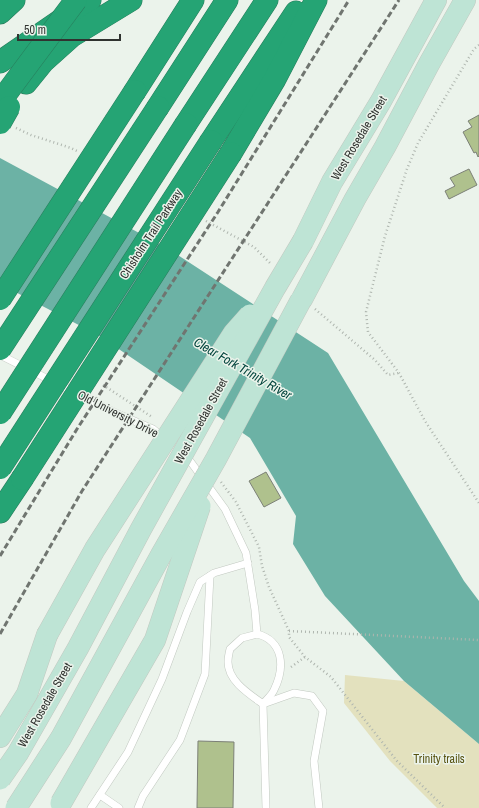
<svg xmlns="http://www.w3.org/2000/svg" width="479" height="808" viewBox="0 0 479 808" font-family="'Archivo Narrow',sans-serif">
<rect width="100%" height="100%" fill="#ebf3eb"/>
<polygon fill="#e3e1be" points="345,675 404,681 479,744 479,808 437,808 390,761 344,703"/>
<polygon fill="#6cb2a5" points="0,158 167,248 328,353 464,581 479,601 479,744 404,681 325,596 293,544 296,516 250,438 98,335 0,284"/>
<g fill="#afc18d" stroke="#7c8077">
<polygon points="479,115 479,156 478,157 476,152 474,153 463,132 472,127 468,121"/>
<polygon points="469,169 477,185 449,199 445,191 455,186 450,178"/>
<polygon points="266,472 281,498 264,507 249,481"/>
<polygon points="198,741 234,742 233,808 197,808"/>
</g>
<g fill="none" stroke-linecap="round" stroke-linejoin="round">
<g stroke="#c2c9c1" stroke-width="8">
<g id="service">
<polyline points="0,355 118,414 153,429 164,438"/>
<polyline points="185,454 225,509 246,553 255,610 257,634"/>
<path d="M257,634C284,641 285,668 274,690C272,695 266,700 263,704C249,694 228,681 228,662C228,658 229,653 230,649L242,638Z"/>
<polyline points="100,795 119,808"/>
<polyline points="91,808 128,752 162,679 187,612 200,582 214,573 248,563"/>
<polyline points="138,808 143,796 180,740 205,674 210,576"/>
<polyline points="266,808 263,704 294,693 312,696 323,711 314,761 319,808"/>
</g>
</g>
<g stroke="#c2c9c1" stroke-width="22">
<g id="secondary">
<polyline points="303,241 332,182 381,101 436,0"/>
<polyline points="302,299 355,199 385,147 429,64 465,0"/>
<polyline points="0,737 27,694 47,635"/>
</g>
</g>
<g stroke="#297c5c" stroke-width="23">
<g id="motorway">
<polyline points="0,13 14,0"/>
<polyline points="0,62 90,0"/>
<polyline points="26,83 43,62 72,36 131,0"/>
<polyline points="135,91 193,0"/>
<polyline points="158,107 227,0"/>
<polyline points="186,124 267,0"/>
<polyline points="211,141 296,12"/>
<polyline points="231,153 275,79 316,0"/>
<polyline points="0,512 22,479"/>
</g>
</g>
<g stroke="#afb6af" stroke-width="2.5" stroke-dasharray="1 3" stroke-linecap="butt">
<polyline points="479,45 474,49 418,143 407,169 385,236 366,312 368,332 399,373 425,421 479,503"/>
<polyline points="16,128 31,135 71,148 77,151"/>
<polyline points="206,221 254,247 270,263"/>
<polyline points="315,309 375,360 388,375 399,373"/>
<polyline points="103,385 152,417"/>
<polyline points="221,482 236,502 259,547 262,566 269,587 289,631 289,637 305,657 331,677 397,761 445,808"/>
<polyline points="289,631 479,640"/>
<polyline points="291,667 305,657"/>
</g>
<use href="#service" stroke="#fff" stroke-width="7"/>
<use href="#secondary" stroke="#bee4d5" stroke-width="21"/>
<use href="#motorway" stroke="#25a474" stroke-width="22"/>
<g stroke="#707570" stroke-width="3" stroke-dasharray="6 3" stroke-linecap="butt">
<polyline points="0,556 77,429 218,212 349,0"/>
<polyline points="0,634 82,491 399,0"/>
</g>
<g stroke="#c2c9c1" stroke-width="22" stroke-linecap="butt">
<g id="secondary-bridge">
<polyline points="47,635 95,549 234,333 250,315"/>
<polyline points="0,779 18,753 78,648 141,529 275,288 303,241"/>
<polyline points="61,803 155,640 200,506"/>
<polyline points="16,808 61,738 161,555 216,459 301,300"/>
</g>
</g>
<g stroke="#297c5c" stroke-width="23" stroke-linecap="butt">
<g id="motorway-bridge">
<polyline points="0,102 76,0"/>
<polyline points="0,123 9,107"/>
<polyline points="0,299 135,91"/>
<polyline points="0,349 158,107"/>
<polyline points="0,413 186,124"/>
<polyline points="0,468 211,141"/>
<polyline points="22,479 231,153"/>
</g>
</g>
<use href="#secondary-bridge" stroke="#bee4d5" stroke-width="21"/>
<use href="#motorway-bridge" stroke="#25a474" stroke-width="22"/>
</g>
<g text-anchor="middle" stroke-width="3" stroke-linejoin="round" paint-order="stroke">
<g font-size="12" fill="#303330" stroke="#ebf3eb">
<text transform="translate(359 138) rotate(-59)" y="4">West Rosedale Street</text>
<text transform="translate(151 234) rotate(-57)" y="4">Chisholm Trail Parkway</text>
<text transform="translate(118 414) rotate(27)" y="4">Old University Drive</text>
<text transform="translate(201 421) rotate(-61)" y="4">West Rosedale Street</text>
<text transform="translate(45 705) rotate(-60)" y="4">West Rosedale Street</text>
</g>
<g font-size="12" fill="#575210" stroke="#ebf3eb">
<text x="439" y="763">Trinity trails</text>
</g>
<g font-size="13" font-style="italic" fill="#04463e" stroke="#ebf3eb">
<text transform="translate(243 368) rotate(30)" y="5">Clear Fork Trinity River</text>
</g>
</g>
<path d="M18 34v6h102v-6" fill="none" stroke="#303330" stroke-width="2"/>
<text x="24" y="34" font-size="12" fill="#303330" stroke="#ebf3eb" stroke-width="3" paint-order="stroke">50 m</text>
</svg>
